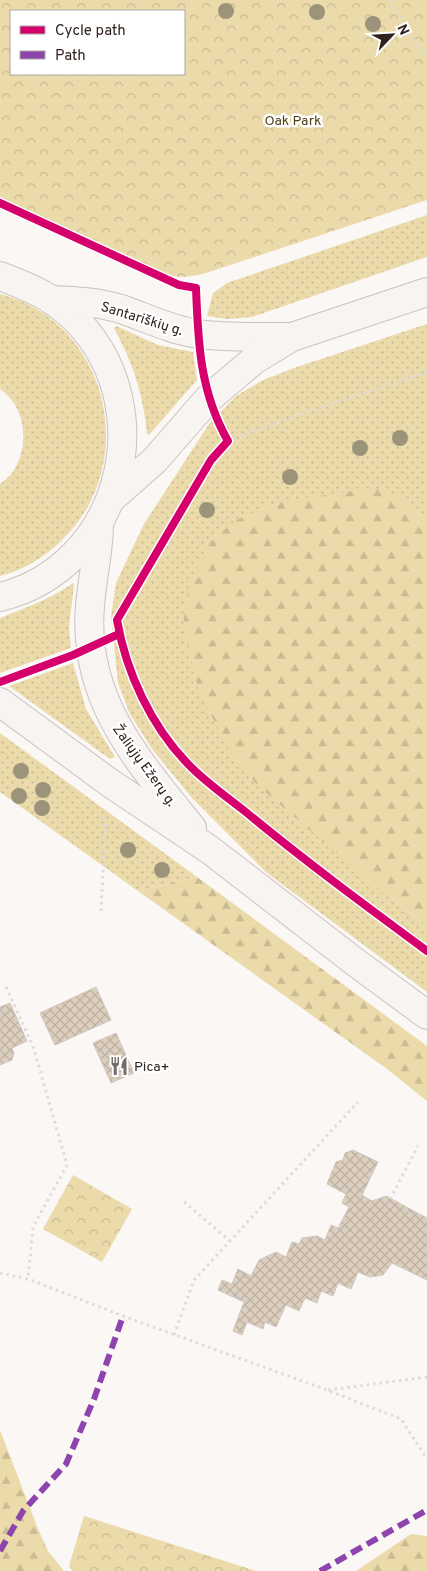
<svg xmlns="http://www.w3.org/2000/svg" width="427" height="1571" viewBox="0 0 427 1571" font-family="Overpass,sans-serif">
<defs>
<pattern id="grass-dots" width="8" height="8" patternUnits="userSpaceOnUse" patternTransform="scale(1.25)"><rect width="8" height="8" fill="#ebdaaa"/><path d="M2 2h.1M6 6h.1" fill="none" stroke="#cabb92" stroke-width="1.8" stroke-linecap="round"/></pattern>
<pattern id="forest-firs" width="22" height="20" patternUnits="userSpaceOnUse" patternTransform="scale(1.25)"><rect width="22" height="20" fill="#ebdaaa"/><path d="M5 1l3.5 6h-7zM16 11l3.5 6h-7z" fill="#cabb92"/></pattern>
<pattern id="park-crowns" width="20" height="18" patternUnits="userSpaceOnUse" patternTransform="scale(1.25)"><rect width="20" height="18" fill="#ebdaaa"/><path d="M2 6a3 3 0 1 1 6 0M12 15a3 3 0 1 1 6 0" fill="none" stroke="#cabb92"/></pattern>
<pattern id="building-cross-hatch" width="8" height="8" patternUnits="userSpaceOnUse" patternTransform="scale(1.25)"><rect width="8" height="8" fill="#ddcfbe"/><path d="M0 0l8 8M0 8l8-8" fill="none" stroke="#beb1a3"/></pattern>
</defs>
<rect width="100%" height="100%" fill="#fbf7f5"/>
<g fill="url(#grass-dots)">
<polygon points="427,215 427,257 252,317 227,319 207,316 213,293 227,283"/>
<path d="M0,294C111,323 142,467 59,543C43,558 22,571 0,576V484C4,481 9,477 12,473C30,448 27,407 0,389Z"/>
<polygon points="427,324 427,524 407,499 381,891 427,926 427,992 267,873 192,798 152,749 130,714 118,683 111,616 116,583 144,524 209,424 236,396 263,380 294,368"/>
<path d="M116,326L158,345L193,352L197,380L149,435L147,434C143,393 133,364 114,328Z"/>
<path d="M73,583L74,585L69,627L71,648L0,673V618C25,608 51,599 73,583Z"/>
<polygon points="73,663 86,709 115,757 110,759 9,686"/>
<polygon points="0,733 197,877 138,891 0,792"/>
</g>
<g fill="url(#forest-firs)">
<polygon points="374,488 407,499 427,524 427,926 381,891 256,784 229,749 199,692 183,625 188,589 209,543 236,520 278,502"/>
<polygon points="197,877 427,1046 427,1101 387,1069 138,891"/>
<polygon points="0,1430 38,1529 48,1551 64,1571 0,1571"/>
<polygon points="411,1534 427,1536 427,1571 356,1571"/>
</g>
<g fill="url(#park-crowns)" fill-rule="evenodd">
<path d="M0,0H427V200L206,273C192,277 182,278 168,275L17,206L0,197ZM184,11V74H11V11Z"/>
<polygon points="73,1175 132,1209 102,1262 43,1229"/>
<polygon points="84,1516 256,1571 73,1571 69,1566"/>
</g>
<g fill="url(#building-cross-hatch)" stroke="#cec8c2">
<polygon points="96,987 111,1020 55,1045 40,1013"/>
<polygon points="10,1003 27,1041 12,1048 14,1053 12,1060 0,1065 0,1007"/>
<polygon points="116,1033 134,1073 111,1083 93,1043"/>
<polygon points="353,1150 378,1162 362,1195 372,1201 386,1196 427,1218 427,1280 392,1263 383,1275 370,1277 358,1272 351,1289 338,1283 333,1296 321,1291 317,1303 305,1298 299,1311 286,1305 276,1327 265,1322 263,1329 247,1322 242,1335 233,1331 244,1302 218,1290 222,1280 232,1284 238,1269 251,1276 259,1260 276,1252 286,1257 292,1242 299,1244 302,1238 317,1236 325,1240 331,1225 338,1228 349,1207 342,1203 346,1194 327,1184 336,1162 343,1160 345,1153"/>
</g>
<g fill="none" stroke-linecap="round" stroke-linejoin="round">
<g stroke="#cac2bd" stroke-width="30">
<g id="secondary">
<path d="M0,276C32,288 56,298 80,324C162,414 119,568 0,597"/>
<path d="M52,300C76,301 98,302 121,309C147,318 171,330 198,334C229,338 260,337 291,337"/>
<polyline points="112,498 155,460 208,399 254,360 292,337 427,292"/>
<path d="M99,523C99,552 92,578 90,606C82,699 138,761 192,828"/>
<polyline points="0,702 110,783 210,850 355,962 427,1015"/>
</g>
</g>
<g stroke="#dddcdb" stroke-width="3" stroke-dasharray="2.5 4" stroke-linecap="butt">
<polyline points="390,0 392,6 422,52 427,54"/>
<polyline points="228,441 292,417 427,372"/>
<polyline points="101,911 106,815"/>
<polyline points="6,987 33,1046 67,1165 33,1227 28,1279"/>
<polyline points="390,1199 418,1146"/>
<polyline points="184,1202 230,1241"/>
<polyline points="0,1273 28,1279 123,1316 327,1390 401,1419 427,1459"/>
<polyline points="174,1335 194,1280 358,1102"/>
<polyline points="328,1390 427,1377"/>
</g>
<use href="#secondary" stroke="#f8f4f2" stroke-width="28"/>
<g stroke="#8e44ad" stroke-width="6" stroke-dasharray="12 6" stroke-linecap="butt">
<polyline points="0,1551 23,1511 66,1464 94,1399 123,1316"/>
<polyline points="320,1571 427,1510"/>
</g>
<g stroke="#fff" stroke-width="11">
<g id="cycleway">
<path d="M0,203L179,285L196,288C198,343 200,392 228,441L211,460L117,620C126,672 151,726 188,764C205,782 227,797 247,813C305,861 366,906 427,951"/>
<polyline points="0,682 73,655 119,634"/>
</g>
</g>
<use href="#cycleway" stroke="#d6006c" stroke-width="8"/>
</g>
<g fill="#9b937a">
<circle cx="226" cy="11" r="8"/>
<circle cx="317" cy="12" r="8"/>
<circle cx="373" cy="24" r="8"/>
<circle cx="400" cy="438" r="8"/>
<circle cx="360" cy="448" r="8"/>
<circle cx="290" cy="477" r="8"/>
<circle cx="207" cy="510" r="8"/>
<circle cx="21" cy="771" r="8"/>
<circle cx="43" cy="790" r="8"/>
<circle cx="19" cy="796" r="8"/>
<circle cx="42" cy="808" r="8"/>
<circle cx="128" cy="850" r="8"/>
<circle cx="162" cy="870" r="8"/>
</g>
<defs>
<g id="restaurant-bare" transform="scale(1.5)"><path d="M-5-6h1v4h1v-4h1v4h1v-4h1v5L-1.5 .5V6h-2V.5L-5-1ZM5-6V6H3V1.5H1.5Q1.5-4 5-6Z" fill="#766d68" stroke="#fff" stroke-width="2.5" paint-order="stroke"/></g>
</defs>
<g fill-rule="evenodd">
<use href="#restaurant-bare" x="119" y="1066"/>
</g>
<g text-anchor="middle" stroke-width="5" stroke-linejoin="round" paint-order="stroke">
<g font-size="14" fill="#4d4116" stroke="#fff">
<text x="293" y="125">Oak Park</text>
</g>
<g font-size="14" fill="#2e221c" stroke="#fff">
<text transform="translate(142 318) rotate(17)" y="5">Santariškių g.</text>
<text transform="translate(145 765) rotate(54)" y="5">Žaliųjų Ežerų g.</text>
</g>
<g font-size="14" fill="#2e221c" stroke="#fff" text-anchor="start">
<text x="134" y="1071">Pica+</text>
</g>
</g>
<rect x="10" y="10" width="175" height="65" fill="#ffffff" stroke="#aba7a4"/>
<rect x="20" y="26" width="25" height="8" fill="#d6006c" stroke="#aba7a4"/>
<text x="55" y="35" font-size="15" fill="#2e221c">Cycle path</text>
<rect x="20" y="51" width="25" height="8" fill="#8e44ad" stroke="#aba7a4"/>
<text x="55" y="60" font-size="15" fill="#2e221c">Path</text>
<g transform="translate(392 35) rotate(65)" stroke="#ffffff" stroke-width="4" paint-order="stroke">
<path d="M0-4L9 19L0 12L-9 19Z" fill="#2e221c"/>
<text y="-8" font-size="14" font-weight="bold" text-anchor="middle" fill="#2e221c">N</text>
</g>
</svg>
